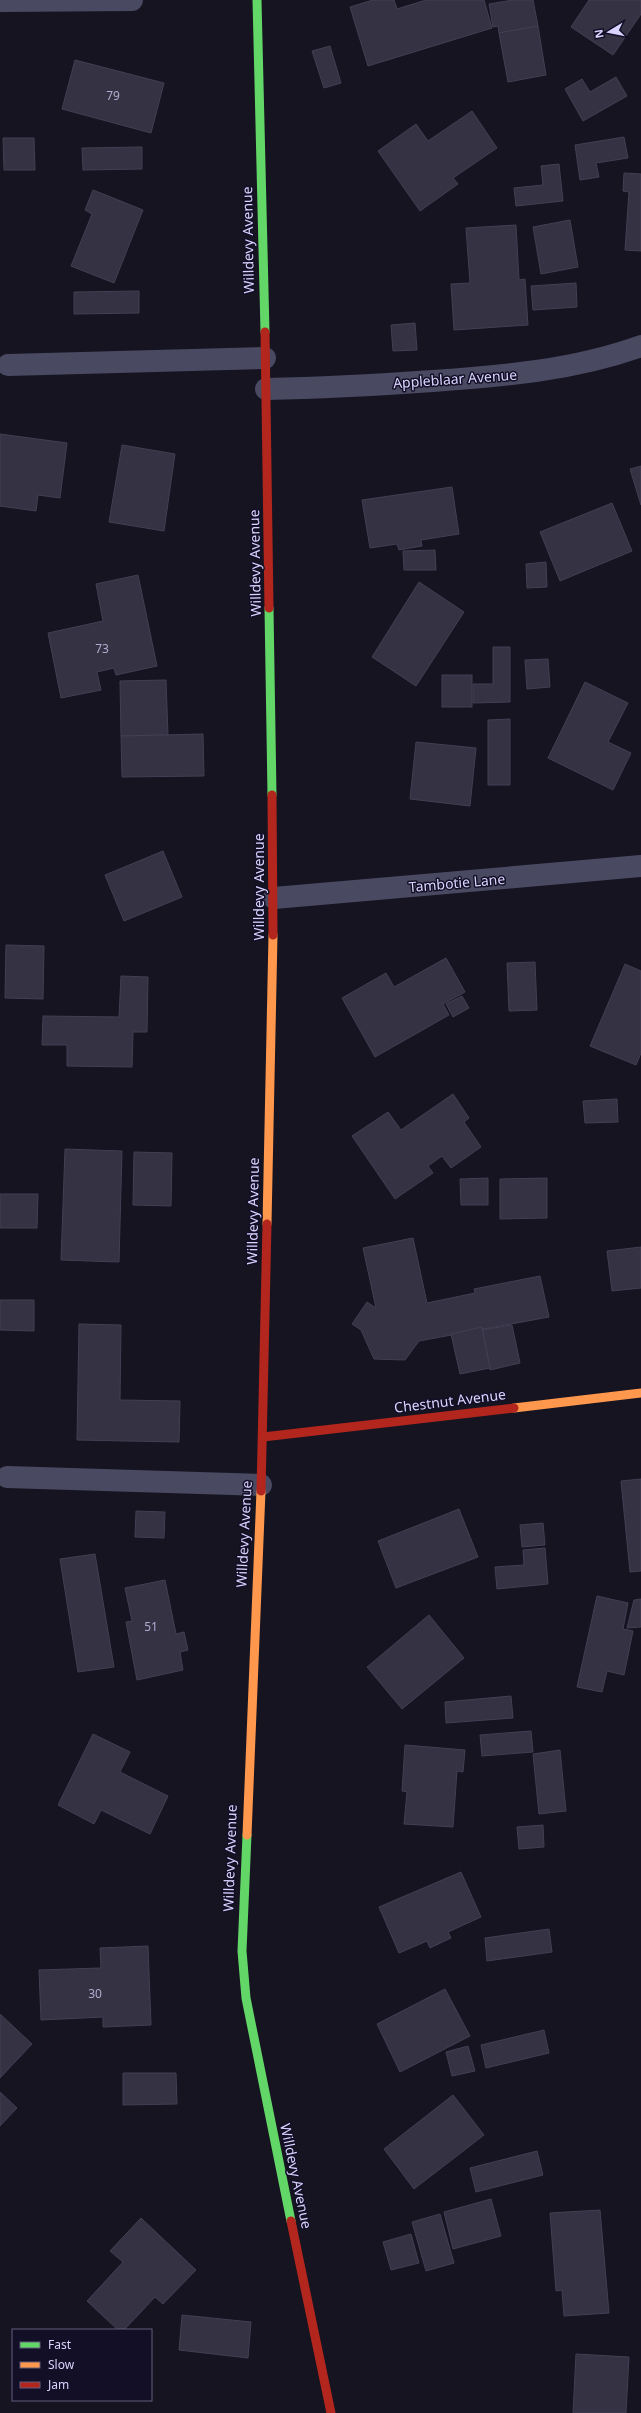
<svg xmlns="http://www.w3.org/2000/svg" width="641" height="2413" viewBox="0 0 641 2413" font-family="'Noto Sans',sans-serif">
<rect width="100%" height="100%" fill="#161421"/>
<g fill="#343243" stroke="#433f54">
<polygon points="373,0 394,0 397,9 426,0 484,0 492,28 368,66 350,7"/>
<polygon points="513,0 533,0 538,26 499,33 498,26 493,27 489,4"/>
<polygon points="589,0 641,0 641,14 613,55 571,27"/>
<polygon points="538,26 546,75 508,82 499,33"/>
<polygon points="330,46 341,83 324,88 312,51"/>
<polygon points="75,60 164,83 151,133 62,109"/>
<polygon points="616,77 627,96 583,121 565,89 582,79 590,92"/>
<polygon points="472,111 497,148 453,178 458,184 420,211 378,151 416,124 428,141"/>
<polygon points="624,137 628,158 596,163 599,177 580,180 575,145"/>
<polygon points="3,138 34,138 35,170 4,170"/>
<polygon points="142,147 142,169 83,170 82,148"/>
<polygon points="559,164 563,201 516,206 514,188 543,185 541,166"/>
<polygon points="624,173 641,174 641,251 625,250 629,192 623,191"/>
<polygon points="93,190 143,210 114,283 71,266 92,214 85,210"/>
<polygon points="570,220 578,267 541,274 533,227"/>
<polygon points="516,225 519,280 525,279 528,325 454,330 451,284 470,283 466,228"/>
<polygon points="576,283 577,307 533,310 531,286"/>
<polygon points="139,291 139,313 74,314 74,292"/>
<polygon points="415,323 417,350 393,351 391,325"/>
<polygon points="0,434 67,443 60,498 38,495 36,511 0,506"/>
<polygon points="122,445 175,454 164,531 109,522"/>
<polygon points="641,466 641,505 630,469"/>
<polygon points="452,487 459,534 421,540 422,546 399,550 397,544 370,548 362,500"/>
<polygon points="612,503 632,551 560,581 540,532"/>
<polygon points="435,550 436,570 404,570 403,551"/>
<polygon points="546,562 547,587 527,588 526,564"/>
<polygon points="138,575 157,666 116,675 114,668 97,672 101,690 61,698 48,633 103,621 96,584"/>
<polygon points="419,582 464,612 416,686 372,657"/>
<polygon points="493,647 510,647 510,702 473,703 473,684 493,684"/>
<polygon points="548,659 550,687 527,689 525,660"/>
<rect x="442" y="675" width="30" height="32"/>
<polygon points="166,680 168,735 121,736 120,681"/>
<polygon points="585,682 628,703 608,742 631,753 613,790 548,758"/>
<polygon points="510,719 510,785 488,785 488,720"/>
<polygon points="203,734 204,776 122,777 121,736"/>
<polygon points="416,742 476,748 470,806 410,799"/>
<polygon points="163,851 182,897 124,921 105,875"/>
<polygon points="6,945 44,946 43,999 5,998"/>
<polygon points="446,958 465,992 443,1004 449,1015 375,1057 342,998 386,973 394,987"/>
<polygon points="535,962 537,1010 509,1011 507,963"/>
<polygon points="625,964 641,971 641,1053 636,1065 590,1046"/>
<polygon points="121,976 148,977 147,1032 133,1032 132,1067 67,1066 67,1045 42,1045 43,1016 119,1017"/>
<polygon points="462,996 469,1008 453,1017 446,1004"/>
<polygon points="453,1094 469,1118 464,1122 481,1147 451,1168 442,1156 428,1166 433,1173 395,1199 352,1136 388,1112 401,1130"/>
<polygon points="617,1099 618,1122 585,1123 583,1101"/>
<polygon points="65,1149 122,1151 119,1262 61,1260"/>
<polygon points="134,1152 172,1153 171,1206 133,1205"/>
<polygon points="488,1178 488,1205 461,1205 460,1179"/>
<polygon points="547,1178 547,1218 500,1219 500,1179"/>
<polygon points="0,1194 38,1194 37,1228 0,1228"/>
<polygon points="413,1238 427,1303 475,1293 474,1289 540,1276 549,1317 419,1341 405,1360 374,1359 361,1330 352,1324 367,1302 376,1308 363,1248"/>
<polygon points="641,1247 641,1288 612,1291 607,1251"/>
<polygon points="0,1300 34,1300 34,1331 0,1330"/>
<polygon points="79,1324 121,1325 120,1400 180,1401 179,1442 77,1440"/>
<polygon points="512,1325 520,1363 490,1370 482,1330"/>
<polygon points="482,1327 490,1368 460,1374 451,1334"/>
<polygon points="641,1479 641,1571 630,1572 621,1481"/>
<polygon points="459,1509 478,1557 396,1588 378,1541"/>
<polygon points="136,1511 165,1512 164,1538 135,1537"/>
<polygon points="543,1523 545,1545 522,1547 520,1525"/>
<polygon points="545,1548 548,1584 497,1589 495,1567 524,1565 523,1550"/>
<polygon points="95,1554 114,1667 78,1672 60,1559"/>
<polygon points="165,1580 176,1634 184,1632 188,1650 180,1652 183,1670 137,1680 126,1622 132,1621 125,1588"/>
<polygon points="597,1596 628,1603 623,1629 633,1631 624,1675 607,1671 602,1692 577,1687"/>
<polygon points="641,1599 641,1627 627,1628 634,1600"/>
<polygon points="429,1615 464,1658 402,1709 367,1667"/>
<polygon points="511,1696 513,1718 446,1723 445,1702"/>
<polygon points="531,1731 533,1752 482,1756 480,1735"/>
<polygon points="93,1734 130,1752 120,1772 168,1796 150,1834 101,1810 94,1824 58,1805"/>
<polygon points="405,1745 465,1750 463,1772 457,1771 453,1827 404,1824 407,1792 402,1791"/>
<polygon points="560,1750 566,1811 539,1814 533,1754"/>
<polygon points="543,1825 544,1847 519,1849 517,1827"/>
<polygon points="461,1872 481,1917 448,1932 451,1938 430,1948 427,1941 399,1953 379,1907"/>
<polygon points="549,1929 552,1952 487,1961 485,1938"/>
<polygon points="148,1946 151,2025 103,2027 103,2017 41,2020 39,1970 101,1968 100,1948"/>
<polygon points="445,1989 470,2036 400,2072 377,2024"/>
<polygon points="0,2014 32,2044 0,2078"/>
<polygon points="544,2030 549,2053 486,2068 481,2045"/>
<polygon points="468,2046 475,2071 452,2076 446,2052"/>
<polygon points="123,2073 176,2073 177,2104 123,2105"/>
<polygon points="0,2092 17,2108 0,2126"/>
<polygon points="453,2095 484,2135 414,2189 384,2149"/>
<polygon points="537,2151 543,2175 476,2192 470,2168"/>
<polygon points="491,2199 501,2236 453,2249 444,2212"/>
<polygon points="600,2210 609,2313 564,2316 562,2290 556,2291 550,2213"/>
<polygon points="440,2214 454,2263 426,2271 412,2222"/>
<polygon points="141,2218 196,2270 163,2304 155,2297 124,2330 118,2330 87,2301 123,2262 110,2251"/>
<polygon points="411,2234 419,2263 391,2270 383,2242"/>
<polygon points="182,2315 251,2322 248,2358 179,2350"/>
<polygon points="576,2354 629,2357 626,2413 573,2413"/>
</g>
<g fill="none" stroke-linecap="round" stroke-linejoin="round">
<g stroke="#4a4962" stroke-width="22">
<polyline points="2,1 132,0"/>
<polyline points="8,365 265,358"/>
<path d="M266,389C322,388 377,385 433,381C504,376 574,370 641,346"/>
<polyline points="274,898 641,866"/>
<polyline points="7,1477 261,1485"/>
</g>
<g stroke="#63d668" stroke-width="9">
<polyline points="257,0 265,332"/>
<polyline points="269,608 272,795"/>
<polyline points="247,1835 242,1951 246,1998 291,2221"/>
</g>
<g stroke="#ff974d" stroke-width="9">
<polyline points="267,1224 273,935"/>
<polyline points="514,1408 641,1393"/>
<polyline points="247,1835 261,1491"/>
</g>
<g stroke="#b3261e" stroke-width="9">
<polyline points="265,332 269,608"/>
<polyline points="272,795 273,935"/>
<polyline points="263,1437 514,1408"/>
<polyline points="261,1491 267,1224"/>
<polyline points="291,2221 331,2413"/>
</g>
</g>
<g text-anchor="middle" stroke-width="3" stroke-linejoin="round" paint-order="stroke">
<g font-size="12" fill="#b0acd0">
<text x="113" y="100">79</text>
<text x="102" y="653">73</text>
<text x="151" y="1631">51</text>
<text x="95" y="1998">30</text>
</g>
<g font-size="14" fill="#d9d4ff" stroke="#130f26">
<text transform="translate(248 240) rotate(-91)" y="5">Willdevy Avenue</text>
<text transform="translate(455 379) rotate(-4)" y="5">Appleblaar Avenue</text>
<text transform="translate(255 563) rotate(-91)" y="5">Willdevy Avenue</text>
<text transform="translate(457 883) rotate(-5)" y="5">Tambotie Lane</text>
<text transform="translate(259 887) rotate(-90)" y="5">Willdevy Avenue</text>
<text transform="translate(253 1211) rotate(-89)" y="5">Willdevy Avenue</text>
<text transform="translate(450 1401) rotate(-7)" y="5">Chestnut Avenue</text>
<text transform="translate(244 1534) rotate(-87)" y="5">Willdevy Avenue</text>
<text transform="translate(230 1858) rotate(-88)" y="5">Willdevy Avenue</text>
<text transform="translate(296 2176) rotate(78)" y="5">Willdevy Avenue</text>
</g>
</g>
<rect x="12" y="2329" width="140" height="72" fill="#130f26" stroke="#625e7d"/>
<rect x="20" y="2342" width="20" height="6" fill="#63d668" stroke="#625e7d"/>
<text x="48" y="2349" font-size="12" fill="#d9d4ff">Fast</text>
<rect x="20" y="2362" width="20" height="6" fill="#ff974d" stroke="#625e7d"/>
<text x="48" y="2369" font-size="12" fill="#d9d4ff">Slow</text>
<rect x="20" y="2382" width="20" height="6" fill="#b3261e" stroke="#625e7d"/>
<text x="48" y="2389" font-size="12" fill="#d9d4ff">Jam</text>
<g transform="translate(609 32) rotate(260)" stroke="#130f26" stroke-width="3" paint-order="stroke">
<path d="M0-3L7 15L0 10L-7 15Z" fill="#d9d4ff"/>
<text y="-6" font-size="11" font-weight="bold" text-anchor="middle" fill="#d9d4ff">N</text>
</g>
</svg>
